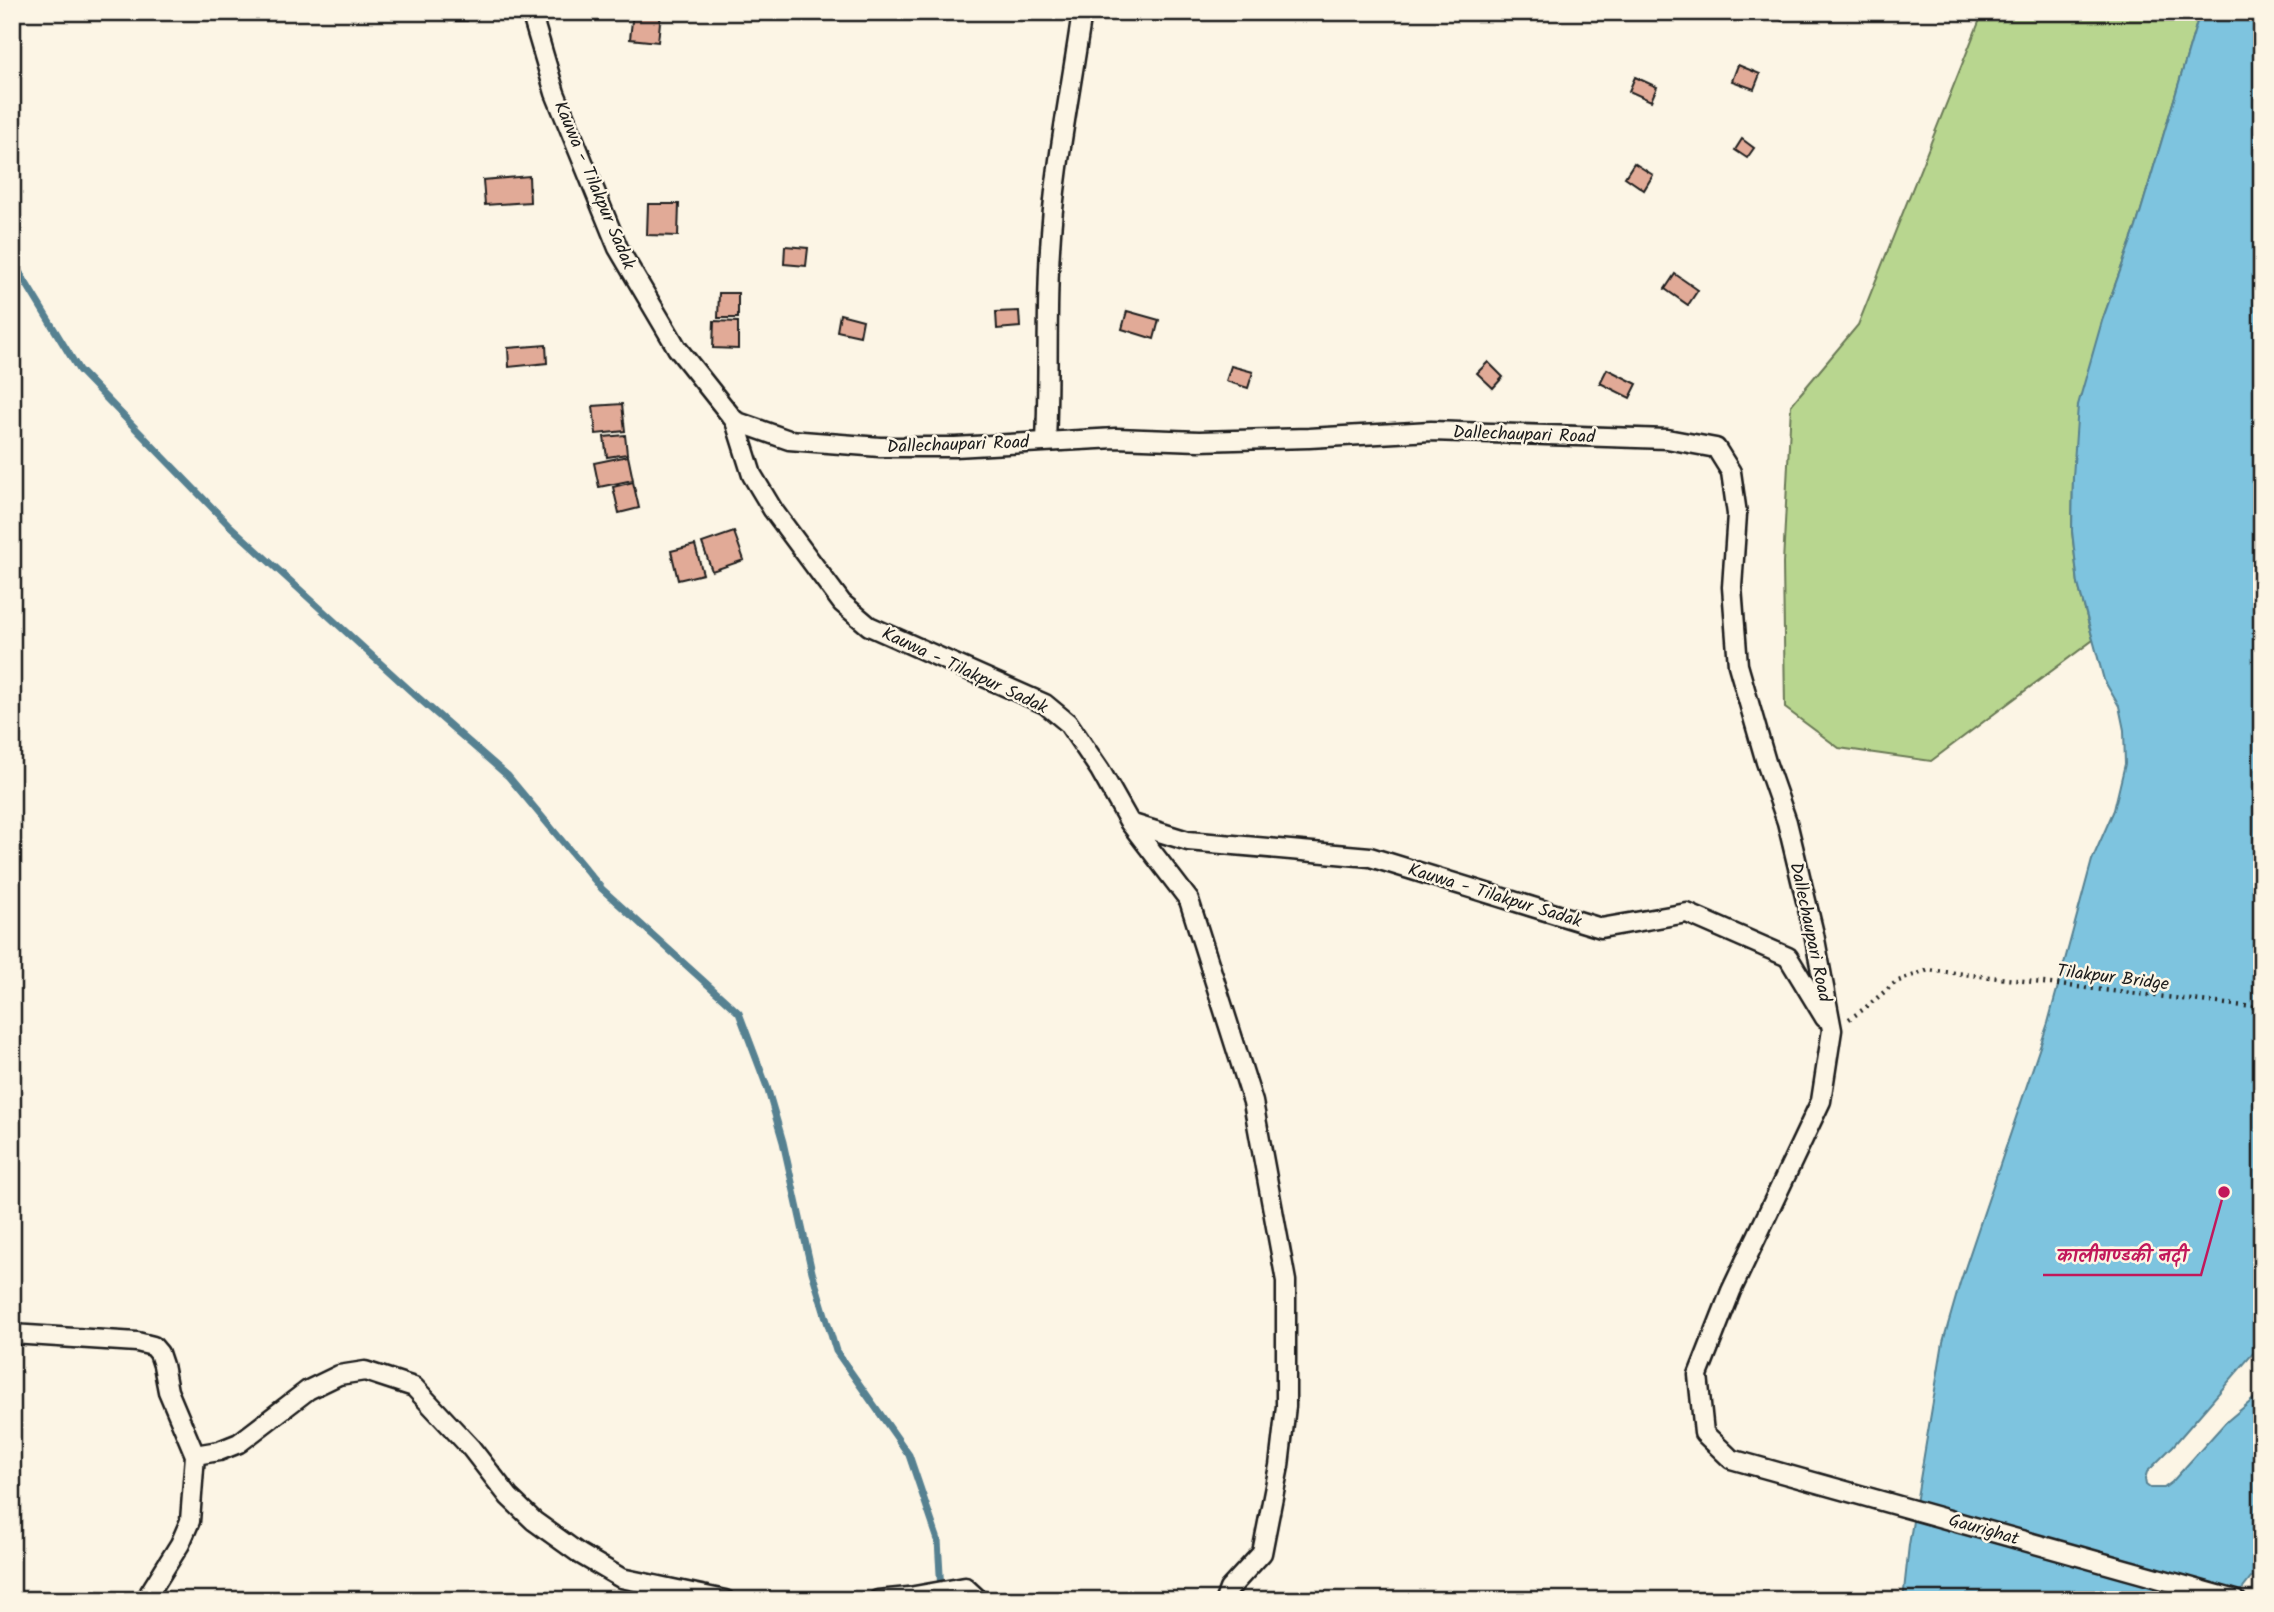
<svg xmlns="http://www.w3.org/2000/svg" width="2274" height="1612" viewBox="0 0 2274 1612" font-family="Kalam,'Playpen Sans Deva',sans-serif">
<rect width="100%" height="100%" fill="#fcf5e5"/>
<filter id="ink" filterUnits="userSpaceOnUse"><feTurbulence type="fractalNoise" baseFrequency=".0143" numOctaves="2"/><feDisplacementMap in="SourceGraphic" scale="14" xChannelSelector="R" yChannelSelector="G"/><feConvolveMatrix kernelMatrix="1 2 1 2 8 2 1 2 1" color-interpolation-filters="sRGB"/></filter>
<g filter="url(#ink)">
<polygon fill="#b8d68f" stroke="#6a7956" stroke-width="2" points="1983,12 2200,12 2136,227 2102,321 2073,477 2072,531 2078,584 2093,640 1931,761 1839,748 1785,708 1783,563 1791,405 1858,325"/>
<polygon fill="#7ec4df" stroke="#578191" stroke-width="2" points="2200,12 2262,12 2262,1343 2173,1446 2147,1472 2145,1479 2146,1485 2150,1488 2164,1488 2172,1482 2225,1423 2262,1392 2262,1572 2251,1578 2234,1600 1903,1600 1909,1545 1943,1342 1960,1283 2048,1023 2092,860 2114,810 2125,764 2124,730 2119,706 2104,680 2078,584 2072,531 2073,477 2078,405 2102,321 2136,227"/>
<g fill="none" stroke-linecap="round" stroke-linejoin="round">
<polyline stroke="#578191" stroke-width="7" points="12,260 79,370 228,524 414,694 508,776 602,889 739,1013 767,1087 783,1142 812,1272 836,1351 909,1455 938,1540 941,1591"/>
</g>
<g fill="#e1aa97" stroke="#1c1c1c" stroke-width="2">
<rect x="446" y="12" width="21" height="9"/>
<polygon points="633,12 661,12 658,42 630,39"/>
<polygon points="1777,12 1787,12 1782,21 1774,17"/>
<polygon points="1738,65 1760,74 1754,89 1732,81"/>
<polygon points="1635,77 1657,87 1651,101 1629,91"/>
<polygon points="1742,139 1754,148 1747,158 1735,150"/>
<polygon points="1634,163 1653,175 1644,190 1625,177"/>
<polygon points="529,176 530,202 485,205 483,180"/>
<polygon points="648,204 679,204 678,236 647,235"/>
<polygon points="785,246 808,248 806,266 784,264"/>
<polygon points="1675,274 1698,290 1688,305 1665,289"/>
<polygon points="719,293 738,293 738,318 718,318"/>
<polygon points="1019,311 1020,327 997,329 996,312"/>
<polygon points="1127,311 1159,320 1154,339 1122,329"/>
<polygon points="840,314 863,320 860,336 837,331"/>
<polygon points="714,321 738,322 738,349 713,348"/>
<polygon points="546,345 547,363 509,367 508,348"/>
<polygon points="1488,362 1503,377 1493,388 1477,373"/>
<polygon points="1231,366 1253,372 1248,388 1226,381"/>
<polygon points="1607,369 1637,384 1630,398 1600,383"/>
<polygon points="622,404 625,431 596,434 593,406"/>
<polygon points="625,435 627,454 607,457 604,437"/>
<polygon points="628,456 633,480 599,487 594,463"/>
<polygon points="633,482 639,508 619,513 613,487"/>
<polygon points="734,532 744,560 712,571 702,543"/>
<polygon points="695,545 703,574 678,580 671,551"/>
</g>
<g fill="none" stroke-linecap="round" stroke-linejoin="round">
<g stroke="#1c1c1c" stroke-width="23">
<g id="minor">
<polyline points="531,12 555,93 618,248 677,348 735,421 752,475 773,510 842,603 869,626 1045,704 1068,723 1100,770 1130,823 1188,841 1370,857 1601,928 1687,913 1788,957 1825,1018"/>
<polyline points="735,421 789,440 880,447 955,447 1116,438 1199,441 1309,438 1431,431 1667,439 1716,448 1731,472 1737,514 1732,587 1738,665 1766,762 1787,822 1814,934 1832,1030 1821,1101 1731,1291 1698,1375 1704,1433 1731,1459 2236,1600"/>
<path d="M1046,441C1049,377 1046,313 1050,249C1054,170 1071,91 1082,12"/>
<polyline points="1130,823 1189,900 1253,1102 1286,1281 1286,1406 1279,1466 1262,1553 1229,1589 1225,1600"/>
<polyline points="12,1334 137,1342 153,1346 159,1353 163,1365 168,1391 195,1455 190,1521 180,1544 145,1600"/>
<polyline points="195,1455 219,1451 239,1443 308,1390 339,1375 365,1371 414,1387 471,1448 509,1497 534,1521 580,1554 621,1578 725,1600"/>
<polyline points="878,1600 909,1597 965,1587 979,1600"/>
</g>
</g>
<polyline stroke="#1c1c1c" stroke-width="4.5" stroke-dasharray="2 5" stroke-linecap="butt" points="1849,1019 1864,1009 1896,982 1928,970 2262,1008"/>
<use href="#minor" stroke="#fcf5e5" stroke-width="18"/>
</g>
</g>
<g text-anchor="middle" stroke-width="5" stroke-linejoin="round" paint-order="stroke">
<g font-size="18" fill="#1c1c1c" stroke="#fcf5e5">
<text transform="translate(595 185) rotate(67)" y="6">Kauwa - Tilakpur Sadak</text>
<text transform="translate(1524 434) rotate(2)" y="6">Dallechaupari Road</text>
<text transform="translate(958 444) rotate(-2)" y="6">Dallechaupari Road</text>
<text transform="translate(965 670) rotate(25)" y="6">Kauwa - Tilakpur Sadak</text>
<text transform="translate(1495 895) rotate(17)" y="6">Kauwa - Tilakpur Sadak</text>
<text transform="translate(1811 932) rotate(78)" y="6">Dallechaupari Road</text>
<text transform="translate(2113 977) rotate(7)" y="6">Tilakpur Bridge</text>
<text transform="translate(1984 1529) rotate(16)" y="6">Gaurighat</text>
</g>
</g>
<path fill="none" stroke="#c2185b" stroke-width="2.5" d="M2224 1192L2201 1275H2043"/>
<circle fill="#c2185b" stroke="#fcf5e5" stroke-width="2.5" cx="2224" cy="1192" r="7"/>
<g font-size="19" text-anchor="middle" font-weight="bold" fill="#c2185b" stroke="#fcf5e5" stroke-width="5" stroke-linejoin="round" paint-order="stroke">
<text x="2122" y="1262">कालीगण्डकी नदी</text>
</g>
<rect width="2274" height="1612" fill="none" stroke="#fcf5e5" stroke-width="42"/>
<rect x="21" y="21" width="2232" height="1570" fill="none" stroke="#1c1c1c" stroke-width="2.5" filter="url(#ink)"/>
</svg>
